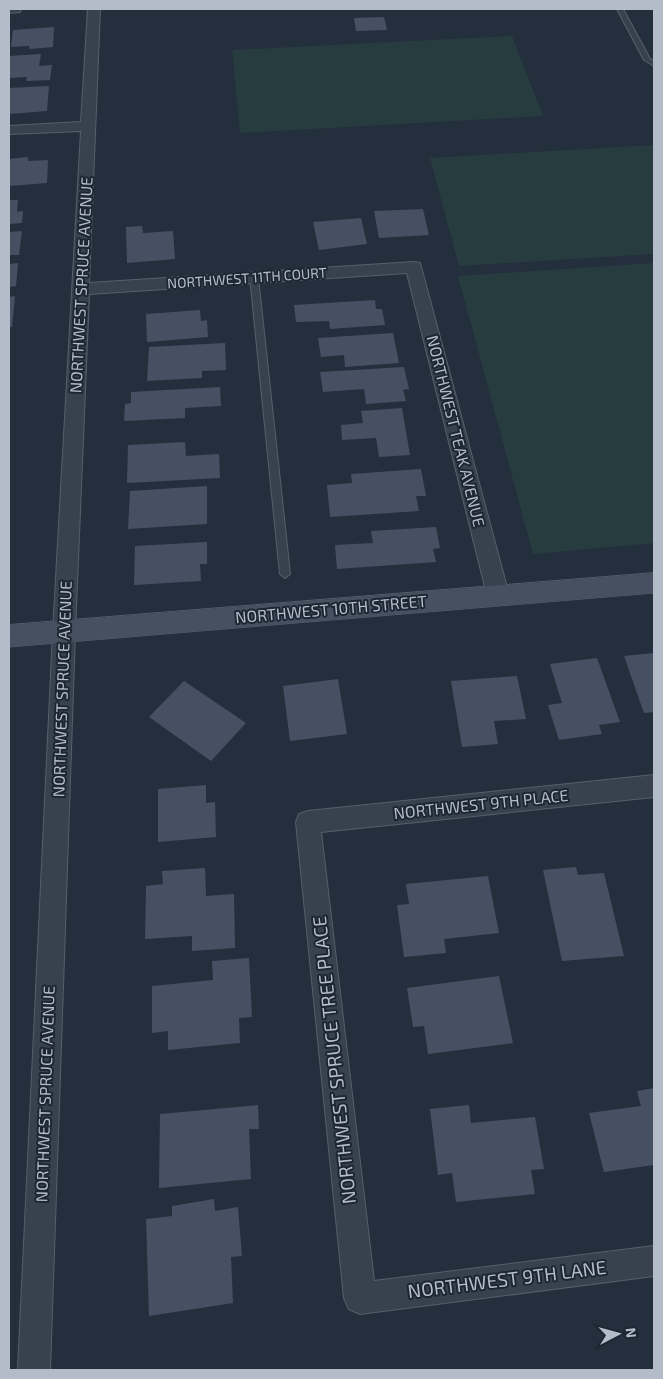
<svg xmlns="http://www.w3.org/2000/svg" width="663" height="1379" viewBox="0 0 663 1379" font-family="'Exo 2',sans-serif">
<rect width="100%" height="100%" fill="#242f3e"/>
<g fill="#263c3f">
<polygon points="512,36 543,116 240,133 232,50"/>
<polygon points="654,145 654,254 459,266 430,158"/>
<polygon points="654,263 654,543 533,554 458,276"/>
</g>
<g fill="#455162">
<polygon points="384,17 387,30 356,31 354,18"/>
<polygon points="54,27 53,47 29,49 29,46 11,47 13,30"/>
<polygon points="41,54 39,66 52,65 50,80 26,81 27,77 9,78 9,56"/>
<polygon points="49,86 47,111 9,114 9,88"/>
<polygon points="28,157 28,161 48,160 47,183 9,186 9,159"/>
<polygon points="9,200 18,200 17,212 23,211 22,223 9,224"/>
<polygon points="423,209 429,235 379,238 374,211"/>
<polygon points="361,218 367,244 319,250 313,222"/>
<polygon points="142,226 143,233 173,231 175,259 127,263 126,227"/>
<polygon points="22,231 19,255 9,255 9,232"/>
<polygon points="18,263 16,286 9,287 9,264"/>
<polygon points="15,296 12,327 9,327 9,297"/>
<polygon points="375,300 376,309 382,309 385,325 330,329 329,321 296,322 294,305"/>
<polygon points="200,310 201,321 207,320 208,337 147,342 146,314"/>
<polygon points="393,333 399,363 345,367 344,355 321,357 318,338"/>
<polygon points="225,343 226,370 202,371 202,378 147,381 149,347"/>
<polygon points="404,367 409,389 403,390 406,401 366,404 364,389 323,392 320,372"/>
<polygon points="220,387 221,406 185,408 185,418 124,421 125,404 131,403 131,392"/>
<polygon points="402,408 410,455 379,457 376,438 342,440 341,425 363,423 361,411"/>
<polygon points="185,442 186,456 219,454 220,478 127,483 128,445"/>
<polygon points="421,469 426,496 416,496 419,511 330,517 327,485 352,483 351,474"/>
<polygon points="207,486 207,524 128,529 130,491"/>
<polygon points="436,527 440,548 433,549 436,562 337,569 335,545 373,543 371,531"/>
<polygon points="207,542 207,564 200,564 201,581 134,585 135,546"/>
<polygon points="654,653 654,712 644,713 624,656"/>
<polygon points="597,658 620,722 599,725 602,734 559,740 548,705 562,703 550,664"/>
<polygon points="517,676 526,719 494,721 498,744 462,747 451,681"/>
<polygon points="338,679 347,734 290,741 283,686"/>
<polygon points="184,681 246,723 211,761 149,717"/>
<polygon points="206,785 206,803 215,802 216,837 158,842 158,789"/>
<polygon points="576,867 578,875 604,873 624,956 562,961 543,870"/>
<polygon points="205,868 206,896 234,894 235,948 192,951 192,936 145,939 146,886 163,884 162,871"/>
<polygon points="488,876 499,933 444,939 446,953 404,957 397,905 409,904 406,884"/>
<polygon points="249,958 252,1017 239,1018 240,1043 168,1050 168,1031 152,1033 152,986 213,980 212,961"/>
<polygon points="499,976 513,1043 428,1054 424,1026 413,1027 407,988"/>
<polygon points="654,1088 654,1165 604,1172 589,1113 641,1106 637,1091"/>
<polygon points="258,1105 259,1129 249,1129 251,1179 159,1188 160,1114"/>
<polygon points="469,1105 471,1123 535,1117 544,1169 531,1170 535,1194 456,1202 452,1173 438,1175 430,1109"/>
<polygon points="214,1199 215,1211 238,1207 242,1256 231,1257 233,1303 149,1316 146,1219 172,1216 172,1206"/>
</g>
<g fill="none" stroke-linecap="round" stroke-linejoin="round">
<g stroke="#565f6c" stroke-width="2">
<g id="lane">
<polygon points="617,9 623,9 650,59 654,61 654,66 644,60"/>
<polygon points="254,274 258,277 290,574 285,578 280,574 250,277"/>
</g>
</g>
<g stroke="#565f6c" stroke-width="2">
<g id="street">
<polygon points="9,9 21,9 20,12 9,13"/>
<polygon points="88,9 100,9 89,283 414,262 420,263 509,595 505,601 498,604 491,601 487,595 407,273 89,294 75,632 50,1370 18,1370 53,632 81,131 9,134 9,126 81,122"/>
<polygon points="654,775 654,797 321,832 374,1281 654,1246 654,1276 360,1314 349,1309 344,1298 296,822 299,814 308,811"/>
</g>
</g>
<g stroke="#565f6c" stroke-width="1">
<polygon id="secondary" points="654,573 654,593 9,647 9,625"/>
</g>
<use href="#lane" fill="#38414e" fill-rule="evenodd"/>
<use href="#street" fill="#38414e" fill-rule="evenodd"/>
<use href="#secondary" fill="#465061" fill-rule="evenodd"/>
</g>
<g text-anchor="middle" stroke-width="4" stroke-linejoin="round" paint-order="stroke">
<g font-size="14" fill="#b4bcc9" stroke="#1d2633">
<text transform="translate(247 278) rotate(-4)" y="5">NORTHWEST 11TH COURT</text>
</g>
<g font-size="16" fill="#b4bcc9" stroke="#1d2633">
<text transform="translate(81 285) rotate(-87)" y="6">NORTHWEST SPRUCE AVENUE</text>
<text transform="translate(456 431) rotate(76)" y="6">NORTHWEST TEAK AVENUE</text>
<text transform="translate(331 609) rotate(-5)" y="6">NORTHWEST 10TH STREET</text>
<text transform="translate(62 689) rotate(-88)" y="6">NORTHWEST SPRUCE AVENUE</text>
<text transform="translate(481 804) rotate(-6)" y="6">NORTHWEST 9TH PLACE</text>
<text transform="translate(45 1094) rotate(-88)" y="6">NORTHWEST SPRUCE AVENUE</text>
</g>
<g font-size="19" fill="#b4bcc9" stroke="#1d2633">
<text transform="translate(334 1060) rotate(-96)" y="7">NORTHWEST SPRUCE TREE PLACE</text>
<text transform="translate(507 1279) rotate(-7)" y="7">NORTHWEST 9TH LANE</text>
</g>
</g>
<rect width="663" height="1379" fill="none" stroke="#b4bcc9" stroke-width="20"/>
<g transform="translate(618 1334) rotate(84)" stroke="#1d2633" stroke-width="4" paint-order="stroke">
<path d="M0-4L9 19L0 12L-9 19Z" fill="#b4bcc9"/>
<text y="-8" font-size="14" font-weight="bold" text-anchor="middle" fill="#b4bcc9">N</text>
</g>
</svg>
